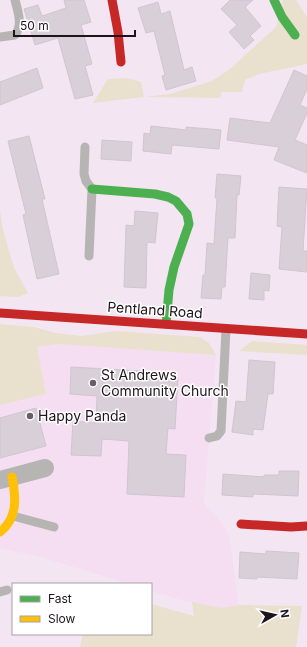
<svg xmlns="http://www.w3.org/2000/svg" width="307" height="647" viewBox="0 0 307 647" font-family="Inter,sans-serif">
<rect width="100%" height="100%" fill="#f3e6f2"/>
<polygon fill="#f5def2" points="58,344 216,355 204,503 226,528 230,541 239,605 222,608 184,601 151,591 151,584 129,584 44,558 0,548 0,405 46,394 37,347"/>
<g fill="#eae0ce">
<polygon points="283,0 296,0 307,17 307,64 259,74 245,80 242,92 222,92 220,98 144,97 93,103 108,79 127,78 141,82 144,97 170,94 212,81 230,69 276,27"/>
<polygon points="0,210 3,230 14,268 28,293 18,297 0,296"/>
<polygon points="0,324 34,327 56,333 81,336 116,331 200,337 209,343 216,355 58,344 37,347 46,394 0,405"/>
<polygon points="252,341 307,345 307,355 239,351"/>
<polygon points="192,602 222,608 239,605 302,606 296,647 80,647 83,634 151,634 151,604 194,616"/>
</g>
<g fill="#d9cfd8" stroke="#d0c6cf">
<polygon points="64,0 84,0 91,22 81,25 92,64 85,66 93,95 75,99 58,38 35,45 24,9 38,5 42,16 66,8"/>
<polygon points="230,0 253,0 245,7 261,26 250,36 254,40 244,49 229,32 237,25 221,9"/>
<polygon points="158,2 161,14 170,11 184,70 192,67 196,81 166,90 162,76 165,75 154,31 146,33 138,8"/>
<polygon points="37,68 43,88 0,105 0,82"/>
<polygon points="294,70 307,76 307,89 300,105 307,108 307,113 295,140 307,145 307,173 274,160 279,147 227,140 230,118 270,123"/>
<polygon points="151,126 186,130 186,127 221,130 219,149 172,145 171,154 143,151 144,133 150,134"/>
<polygon points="29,136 45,199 42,199 59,274 37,279 23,215 26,214 8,141"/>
<polygon points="102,140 132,142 131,161 101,159"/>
<polygon points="217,174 241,176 239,195 237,195 235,238 228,238 225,287 222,287 221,299 201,298 203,275 205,275 207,243 214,244 217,198 215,198"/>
<polygon points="279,187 307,189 303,251 307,251 307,272 279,269 282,227 277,226"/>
<polygon points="135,211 158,213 155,243 147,242 146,288 124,287 126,225 134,226"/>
<polygon points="251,273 270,275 269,291 264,290 264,300 249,299"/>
<polygon points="249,360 275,362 273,394 268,394 263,430 253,429 253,435 232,432 236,401 246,402"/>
<polygon points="71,367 143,371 143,376 178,378 175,429 168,428 166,454 186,455 184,497 127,494 129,441 102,439 101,456 71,455 73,421 96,423 97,396 70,394"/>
<polygon points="36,408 46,446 0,458 0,418"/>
<polygon points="279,471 299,471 298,496 253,494 253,497 222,495 223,474 264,477 264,475 279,475"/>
<polygon points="266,551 299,553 297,579 257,577 257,579 239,578 240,552 266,554"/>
</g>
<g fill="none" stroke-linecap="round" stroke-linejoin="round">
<g stroke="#b7b5b3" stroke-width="9">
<path d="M0,37L15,35C23,25 18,12 15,0"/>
<polyline points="85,147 84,174 86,181 92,189 89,256"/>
<polyline points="209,438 217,436 221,431 226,329"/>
<polyline points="13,516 54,527"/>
<polyline points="0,592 7,590"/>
</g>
<polyline stroke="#b7b5b3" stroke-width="18" points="0,480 45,468"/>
<g stroke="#4caf50" stroke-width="9">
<polyline points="274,0 282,17 295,35"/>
<polyline points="92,189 155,194 168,197 176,201 187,214 189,224 174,267 169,290 166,324"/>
</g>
<path stroke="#ffc107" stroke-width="9" d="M0,532C18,518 16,497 12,477"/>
<g stroke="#c62828" stroke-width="9">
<polyline points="112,0 118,32 121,62"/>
<polyline points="0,313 307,334"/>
<polyline points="241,524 291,527 307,526"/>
</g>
</g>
<g fill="#685e67" stroke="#fff" stroke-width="1.5">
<circle cx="93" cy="383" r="4"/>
<circle cx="30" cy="416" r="4"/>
</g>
<g text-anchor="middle" stroke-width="3" stroke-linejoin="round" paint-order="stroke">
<g font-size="14" fill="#1d141c" stroke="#fff">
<text transform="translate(155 310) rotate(4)" y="5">Pentland Road</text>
</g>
<g font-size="14" fill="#1d141c" stroke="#fff" text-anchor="start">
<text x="101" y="380">St Andrews<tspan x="101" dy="16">Community Church</tspan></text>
<text x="38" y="421">Happy Panda</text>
</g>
</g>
<rect x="12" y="583" width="140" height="52" fill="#ffffff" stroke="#a5a1a4"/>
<rect x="20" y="596" width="20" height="6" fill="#4caf50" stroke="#a5a1a4"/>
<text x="48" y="603" font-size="12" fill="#1d141c">Fast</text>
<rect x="20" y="616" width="20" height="6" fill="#ffc107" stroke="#a5a1a4"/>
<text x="48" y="623" font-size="12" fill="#1d141c">Slow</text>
<g transform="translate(275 615) rotate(82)" stroke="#ffffff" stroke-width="3" paint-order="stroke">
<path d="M0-3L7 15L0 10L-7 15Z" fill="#1d141c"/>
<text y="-6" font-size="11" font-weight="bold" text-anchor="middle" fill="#1d141c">N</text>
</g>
<path d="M14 30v6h121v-6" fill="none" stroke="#1d141c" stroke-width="2"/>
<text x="20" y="30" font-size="12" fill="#1d141c" stroke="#ffffff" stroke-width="3" paint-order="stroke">50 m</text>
</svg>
